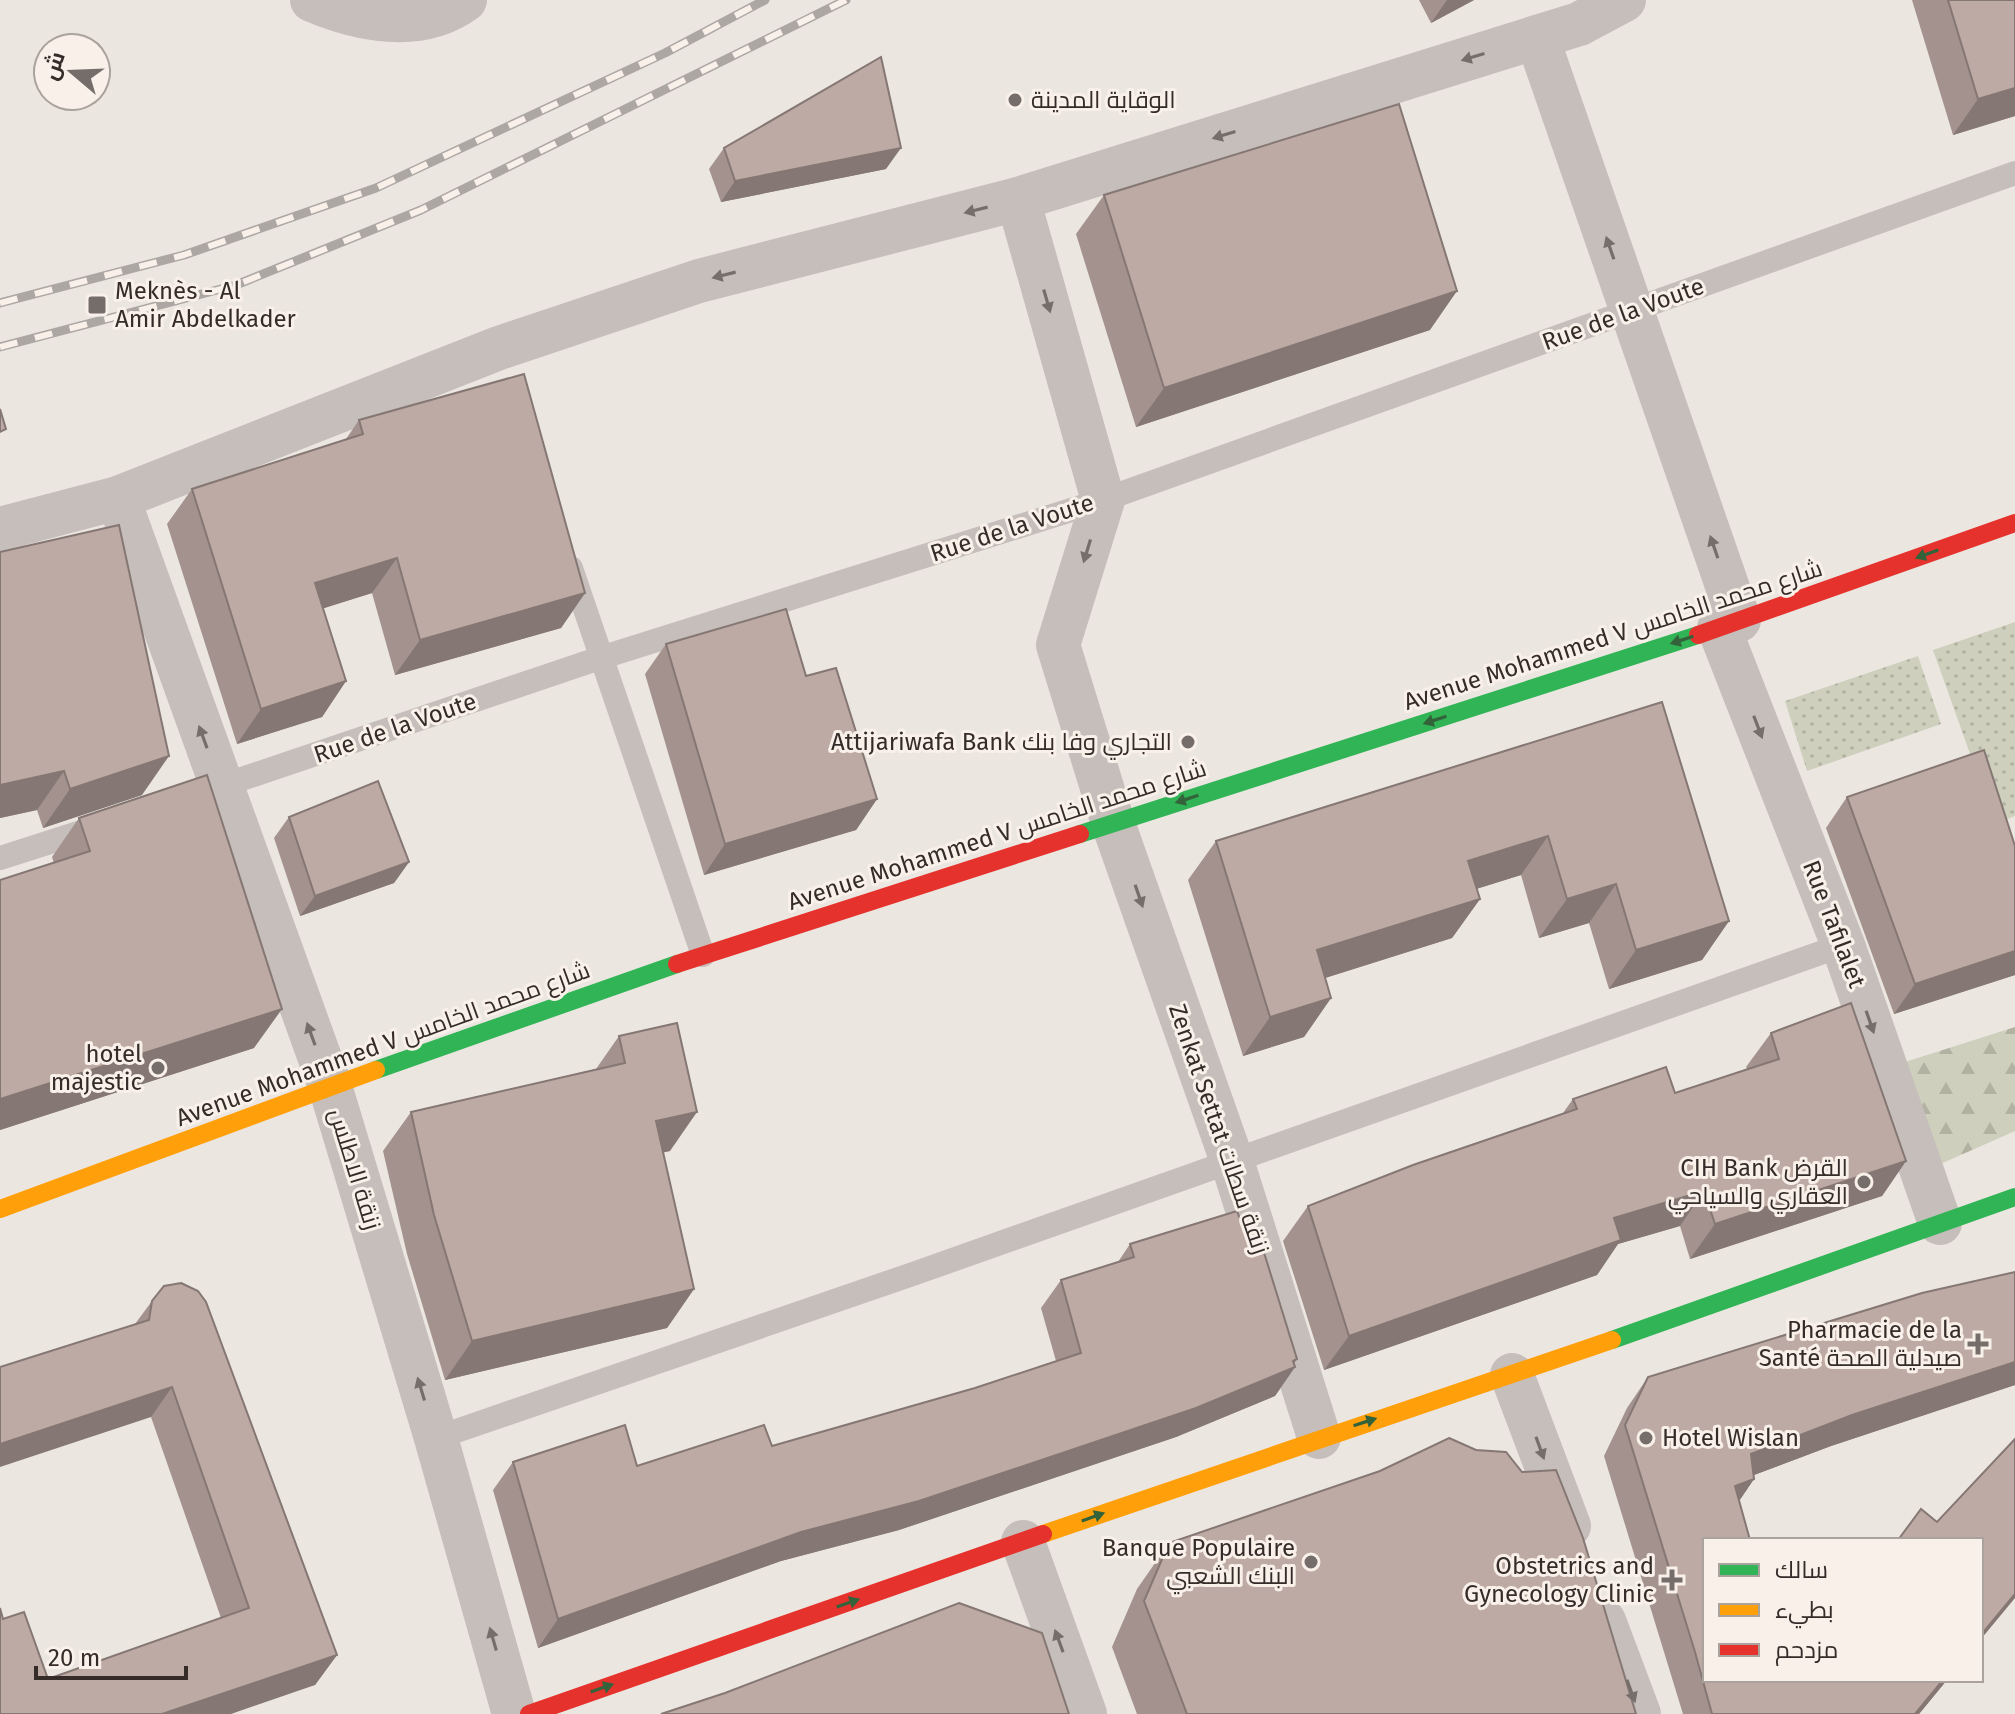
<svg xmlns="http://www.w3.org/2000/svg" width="2015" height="1714" viewBox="0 0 2015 1714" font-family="'Fira Sans',Cairo,sans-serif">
<defs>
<pattern id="grass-dots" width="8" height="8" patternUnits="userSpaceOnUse" patternTransform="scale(2)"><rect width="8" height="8" fill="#cecfbd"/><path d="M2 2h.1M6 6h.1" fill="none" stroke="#b2b2a2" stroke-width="1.8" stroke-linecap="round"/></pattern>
<pattern id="forest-firs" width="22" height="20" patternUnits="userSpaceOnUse" patternTransform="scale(2)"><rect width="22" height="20" fill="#cecfbd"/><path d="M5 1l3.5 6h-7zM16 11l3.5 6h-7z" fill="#b2b2a2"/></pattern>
</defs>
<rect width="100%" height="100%" fill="#ece6e1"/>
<g fill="url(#grass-dots)">
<polygon points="2015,622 2015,816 1995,824 1933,650"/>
<polygon points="1918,656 1941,724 1807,771 1785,701"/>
</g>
<polygon fill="url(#forest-firs)" points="2015,1027 2015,1131 1936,1166 1905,1062"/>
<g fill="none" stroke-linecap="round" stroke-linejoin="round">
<g stroke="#c5beba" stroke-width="24">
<polyline points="571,568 703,955"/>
<polyline points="212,789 600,658 1103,500 2015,173"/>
<polyline points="0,858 97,827"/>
<polyline points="436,1438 910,1275 1843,945"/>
</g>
<g stroke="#c5beba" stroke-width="44">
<path d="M312,0C359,20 420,33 465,0"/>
<polyline points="1537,37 1739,620"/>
<polyline points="1018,199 1103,500 1058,645 1113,823 1232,1161 1319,1437"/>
<polyline points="118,498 330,1086 436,1438 514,1714"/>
<polyline points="0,529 118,498 499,348 699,281 1018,199 1579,24 1624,0"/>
<polyline points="1719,628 1843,945 1940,1223"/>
<polyline points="1512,1375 1569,1526"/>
<polyline points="1023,1542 1085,1714"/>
<polyline points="1604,1621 1639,1714"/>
</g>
<g stroke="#30b455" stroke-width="18">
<polyline points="1080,834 1698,635"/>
<polyline points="376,1070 677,964"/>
<polyline points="1612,1340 2015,1197"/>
</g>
<g stroke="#ff9f0a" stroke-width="18">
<polyline points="0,1209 376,1070"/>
<polyline points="1043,1534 1612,1340"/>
</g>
<g stroke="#e5322d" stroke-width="18">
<polyline points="1698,635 2015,523"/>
<polyline points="677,964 1080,834"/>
<polyline points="529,1714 1043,1534"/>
</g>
<g stroke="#ada7a4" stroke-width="9">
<g id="rail">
<polyline points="0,303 184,255 376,188 665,53 765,0"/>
<polyline points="0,347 236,285 421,210 846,0"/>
</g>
</g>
<use href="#rail" stroke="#f8f0e9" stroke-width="6" stroke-dasharray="18" stroke-linecap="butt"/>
</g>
<g fill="#a3928d">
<polygon points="1419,0 1474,0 1431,23"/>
<polygon points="1912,0 2015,0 2015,116 1953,135"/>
<polygon points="724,148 886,169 721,202 709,169"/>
<polygon points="1104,195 1430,330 1136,427 1076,234"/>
<polygon points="359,420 585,593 561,628 395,675 372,593 323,608 346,681 322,717 237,744 167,524 192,489 346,439"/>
<polygon points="0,552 142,795 43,828 37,810 0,818"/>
<polygon points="666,644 806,676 877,799 856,830 704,875 645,674"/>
<polygon points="1662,702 1729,921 1702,960 1609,989 1589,923 1539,938 1521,875 1476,889 1480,899 1452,938 1325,978 1331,998 1304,1037 1243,1056 1188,880 1216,841"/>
<polygon points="1847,797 2015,846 2015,975 1894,1014 1826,828"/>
<polygon points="289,817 409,862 394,883 300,916 274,838"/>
<polygon points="79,818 254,1048 0,1130 0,880 54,863 52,857"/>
<polygon points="1771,1033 1906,1161 1882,1196 1690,1259 1680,1226 1618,1244 1597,1275 1324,1370 1283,1241 1308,1206 1563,1113 1573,1099 1675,1093 1747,1069 1746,1067"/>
<polygon points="619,1036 670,1151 663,1152 694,1289 667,1328 445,1380 407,1254 383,1151 411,1112 596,1069"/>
<polygon points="1130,1244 1294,1364 1295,1367 1275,1396 1176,1437 899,1530 781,1561 538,1648 493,1490 513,1462 637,1466 772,1446 975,1388 1056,1361 1041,1308 1061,1280 1118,1262"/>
<polygon points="2015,1272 2015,1385 1831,1446 1754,1475 1754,1479 1739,1501 1705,1680 1947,1680 1919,1714 1683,1714 1604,1456 1627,1408 1648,1377"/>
<polygon points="152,1301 337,1655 315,1685 0,1714 3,1619 48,1679 221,1618 151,1417 135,1324"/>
<polygon points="1169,1543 1636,1714 1137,1714 1112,1647 1137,1589"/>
</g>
<g fill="#857773">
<polygon points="1447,0 1474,0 1431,23"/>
<polygon points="2015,88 2015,116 1953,135 1978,99"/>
<polygon points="901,148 886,169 721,202 735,181"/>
<polygon points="1457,291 1430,330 1136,427 1164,388"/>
<polygon points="397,558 372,593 290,619 315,583"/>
<polygon points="585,593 561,628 395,675 420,640"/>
<polygon points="346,681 322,717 237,744 261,709"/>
<polygon points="169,756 142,795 43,828 70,789"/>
<polygon points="64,771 37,810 0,818 0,785"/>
<polygon points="877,799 856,830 704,875 725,844"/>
<polygon points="1548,836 1521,875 1441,900 1468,861"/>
<polygon points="409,862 394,883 300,916 315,896"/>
<polygon points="1616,884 1589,923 1539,938 1567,899"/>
<polygon points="1480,899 1452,938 1290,989 1317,950"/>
<polygon points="1729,921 1702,960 1609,989 1636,950"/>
<polygon points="2015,951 2015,975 1894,1014 1915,984"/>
<polygon points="1331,998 1304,1037 1243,1056 1270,1017"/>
<polygon points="282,1009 254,1048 0,1130 0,1099"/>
<polygon points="697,1112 670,1151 629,1160 656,1121"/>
<polygon points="1906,1161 1882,1196 1690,1259 1715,1224"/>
<polygon points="1704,1191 1680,1226 1618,1244 1597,1275 1324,1370 1349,1336 1614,1218"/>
<polygon points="694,1289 667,1328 445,1380 472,1341"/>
<polygon points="1297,1359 1290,1369 1295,1367 1275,1396 1176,1437 899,1530 781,1561 538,1648 558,1619 801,1532"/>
<polygon points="2015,1362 2015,1385 1831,1446 1730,1484 1751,1454 1852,1415"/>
<polygon points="172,1387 151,1417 0,1467 0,1444"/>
<polygon points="1754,1479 1733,1510 1735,1486"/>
<polygon points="2015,1594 2015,1598 1981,1639 1981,1635"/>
<polygon points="337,1655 315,1685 231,1714 162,1714"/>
<polygon points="1943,1680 1947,1680 1919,1714 1915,1714"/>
</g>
<g fill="#beaaa4" stroke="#857773" stroke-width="2">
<polygon points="1948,0 2015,0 2015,88 1978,99"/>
<polygon points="881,57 901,148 735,181 724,148"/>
<polygon points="1399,104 1457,291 1164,388 1104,195"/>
<polygon points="524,374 585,593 420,640 397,558 315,583 346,681 261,709 192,489 363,434 359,420"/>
<polygon points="0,409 6,429 0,432"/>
<polygon points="119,525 169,756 70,789 64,771 0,785 0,552"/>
<polygon points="786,609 806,676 836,668 877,799 725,844 666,644"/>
<polygon points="1662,702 1729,921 1636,950 1616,884 1567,899 1548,836 1468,861 1480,899 1317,950 1331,998 1270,1017 1216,841"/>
<polygon points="1984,750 2015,846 2015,951 1915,984 1847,797"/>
<polygon points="207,775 282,1009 0,1099 0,880 90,851 79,818"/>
<polygon points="378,781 409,862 315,896 289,817"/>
<polygon points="1851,1003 1906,1161 1715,1224 1704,1191 1614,1218 1621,1240 1349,1336 1308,1206 1413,1165 1577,1109 1573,1099 1666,1067 1675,1093 1779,1059 1771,1033"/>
<polygon points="677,1023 697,1112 656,1121 694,1289 472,1341 434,1215 411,1112 625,1063 619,1036"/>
<polygon points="1237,1211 1246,1235 1257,1230 1297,1359 1293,1361 1295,1367 1196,1408 919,1501 801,1532 558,1619 513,1462 625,1425 637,1466 764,1425 772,1446 975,1388 1081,1353 1061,1280 1134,1257 1130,1244"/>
<polygon points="2015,1272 2015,1362 1852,1415 1751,1454 1754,1479 1735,1486 1750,1540 1705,1540 1705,1680 1943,1680 1915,1714 1712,1714 1695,1652 1625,1425 1648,1377 1922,1293"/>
<polygon points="181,1283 198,1291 206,1302 337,1655 162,1714 0,1714 0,1608 3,1619 24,1612 48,1679 249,1608 172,1387 0,1444 0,1367 149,1320 152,1301 164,1286"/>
<polygon points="1449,1438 1476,1450 1506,1452 1522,1472 1556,1470 1583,1538 1636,1714 1187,1714 1144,1601 1169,1543 1380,1471"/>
<polygon points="2015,1439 2015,1594 1981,1635 1981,1540 1898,1540 1921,1509 1937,1522"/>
<polygon points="959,1603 1042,1633 1069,1714 661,1714 725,1693"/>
</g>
<defs><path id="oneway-solid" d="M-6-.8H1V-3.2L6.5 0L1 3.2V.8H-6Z" transform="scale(2)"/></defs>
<g fill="#766e6a">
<use href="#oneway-solid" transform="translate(1473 57) rotate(163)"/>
<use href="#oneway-solid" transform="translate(1224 135) rotate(163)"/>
<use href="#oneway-solid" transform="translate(976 210) rotate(166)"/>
<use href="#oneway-solid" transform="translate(1610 248) rotate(-109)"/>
<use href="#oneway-solid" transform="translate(724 275) rotate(166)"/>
<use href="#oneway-solid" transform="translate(1047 301) rotate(74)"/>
<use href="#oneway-solid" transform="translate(1714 547) rotate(-109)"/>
<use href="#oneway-solid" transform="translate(1087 551) rotate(107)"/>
<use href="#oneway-solid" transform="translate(1758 727) rotate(69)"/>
<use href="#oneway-solid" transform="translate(203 737) rotate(-110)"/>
<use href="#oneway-solid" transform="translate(1139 896) rotate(71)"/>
<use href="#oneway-solid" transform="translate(1870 1022) rotate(71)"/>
<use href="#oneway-solid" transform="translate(311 1034) rotate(-110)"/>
<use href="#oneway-solid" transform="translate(421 1389) rotate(-107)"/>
<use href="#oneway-solid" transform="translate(1540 1448) rotate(70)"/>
<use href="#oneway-solid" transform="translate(493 1639) rotate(-106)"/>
<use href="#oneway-solid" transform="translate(1059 1641) rotate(-110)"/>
<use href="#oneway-solid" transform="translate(1631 1691) rotate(70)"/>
</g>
<g fill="#33623b">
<use href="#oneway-solid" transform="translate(1927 554) rotate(160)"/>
<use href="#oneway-solid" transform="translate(1682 640) rotate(162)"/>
<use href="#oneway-solid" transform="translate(1435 720) rotate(162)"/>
<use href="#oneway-solid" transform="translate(1187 799) rotate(162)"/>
<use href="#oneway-solid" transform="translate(1365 1422) rotate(-18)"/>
<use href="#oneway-solid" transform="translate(1093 1517) rotate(-20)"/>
<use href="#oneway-solid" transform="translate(848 1603) rotate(-19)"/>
<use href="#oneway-solid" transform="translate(602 1688) rotate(-19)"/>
</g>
<g fill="#756d69" stroke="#f8f0e9" stroke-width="3">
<circle cx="1015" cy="100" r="8"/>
<rect x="87" y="295" width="20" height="20" rx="4"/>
<circle cx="1188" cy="742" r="8"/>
<circle cx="158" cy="1068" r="8"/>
<circle cx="1864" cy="1182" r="8"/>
<path d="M1974 1332h8v8h8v8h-8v8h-8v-8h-8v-8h8z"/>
<circle cx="1646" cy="1438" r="8"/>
<circle cx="1311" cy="1562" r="8"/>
<path d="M1668 1568h8v8h8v8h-8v8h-8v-8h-8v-8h8z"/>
</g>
<g text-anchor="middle" stroke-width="6" stroke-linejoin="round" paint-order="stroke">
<g font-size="24" fill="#352c29" stroke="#f8f0e9" text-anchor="end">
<text x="1031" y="108" text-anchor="start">الوقاية المدينة</text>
<text x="115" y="299" text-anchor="start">Meknès - Al<tspan x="115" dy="28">Amir Abdelkader</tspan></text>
<text x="1172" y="750">Attijariwafa Bank التجاري وفا بنك</text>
<text x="142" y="1062">hotel<tspan x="142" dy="28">majestic</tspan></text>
<text x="1848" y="1176">CIH Bank القرض<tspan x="1848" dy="28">العقاري والسياحي</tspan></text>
<text x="1962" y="1338">Pharmacie de la<tspan x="1962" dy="28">Santé صيدلية الصحة</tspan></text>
<text x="1662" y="1446" text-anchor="start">Hotel Wislan</text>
<text x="1295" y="1556">Banque Populaire<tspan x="1295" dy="28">البنك الشعبي</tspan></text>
<text x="1654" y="1574">Obstetrics and<tspan x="1654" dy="28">Gynecology Clinic</tspan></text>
</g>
<g font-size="24" fill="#352c29" stroke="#f8f0e9">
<text transform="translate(1623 314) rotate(-20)" y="8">Rue de la Voute</text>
<text transform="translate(1012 528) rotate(-18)" y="8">Rue de la Voute</text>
<text transform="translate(1613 635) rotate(-18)" y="8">Avenue Mohammed V شارع محمد الخامس</text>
<text transform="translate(395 728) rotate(-19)" y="8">Rue de la Voute</text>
<text transform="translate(997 835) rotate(-18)" y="8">Avenue Mohammed V شارع محمد الخامس</text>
<text transform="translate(1834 924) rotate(69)" y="8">Rue Tafilalet</text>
<text transform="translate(383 1044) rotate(-20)" y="8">Avenue Mohammed V شارع محمد الخامس</text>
<text transform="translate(1219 1129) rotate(71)" y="8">Zenkat Settat زنقة سطات</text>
<text transform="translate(355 1169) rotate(73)" y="8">زنقة الاطلس</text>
</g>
</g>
<rect x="1703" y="1538" width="280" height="144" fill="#f8f0e9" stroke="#aaa29c" stroke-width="2"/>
<rect x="1719" y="1564" width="40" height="12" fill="#30b455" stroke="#aaa29c" stroke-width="2"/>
<text x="1775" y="1578" font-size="24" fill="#352c29">سالك</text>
<rect x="1719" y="1604" width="40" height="12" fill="#ff9f0a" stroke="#aaa29c" stroke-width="2"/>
<text x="1775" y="1618" font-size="24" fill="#352c29">بطيء</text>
<rect x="1719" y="1644" width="40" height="12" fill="#e5322d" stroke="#aaa29c" stroke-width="2"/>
<text x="1775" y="1658" font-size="24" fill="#352c29">مزدحم</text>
<g transform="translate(72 72) rotate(289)"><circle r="38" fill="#f8f0e9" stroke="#aaa29c" stroke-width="2"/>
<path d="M0-6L14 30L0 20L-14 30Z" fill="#756d69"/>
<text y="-12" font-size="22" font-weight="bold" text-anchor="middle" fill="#352c29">ش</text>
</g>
<path d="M36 1666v12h150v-12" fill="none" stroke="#352c29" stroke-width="4"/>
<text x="48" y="1666" font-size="24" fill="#352c29" stroke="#f8f0e9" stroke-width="6" paint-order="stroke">20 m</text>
</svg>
